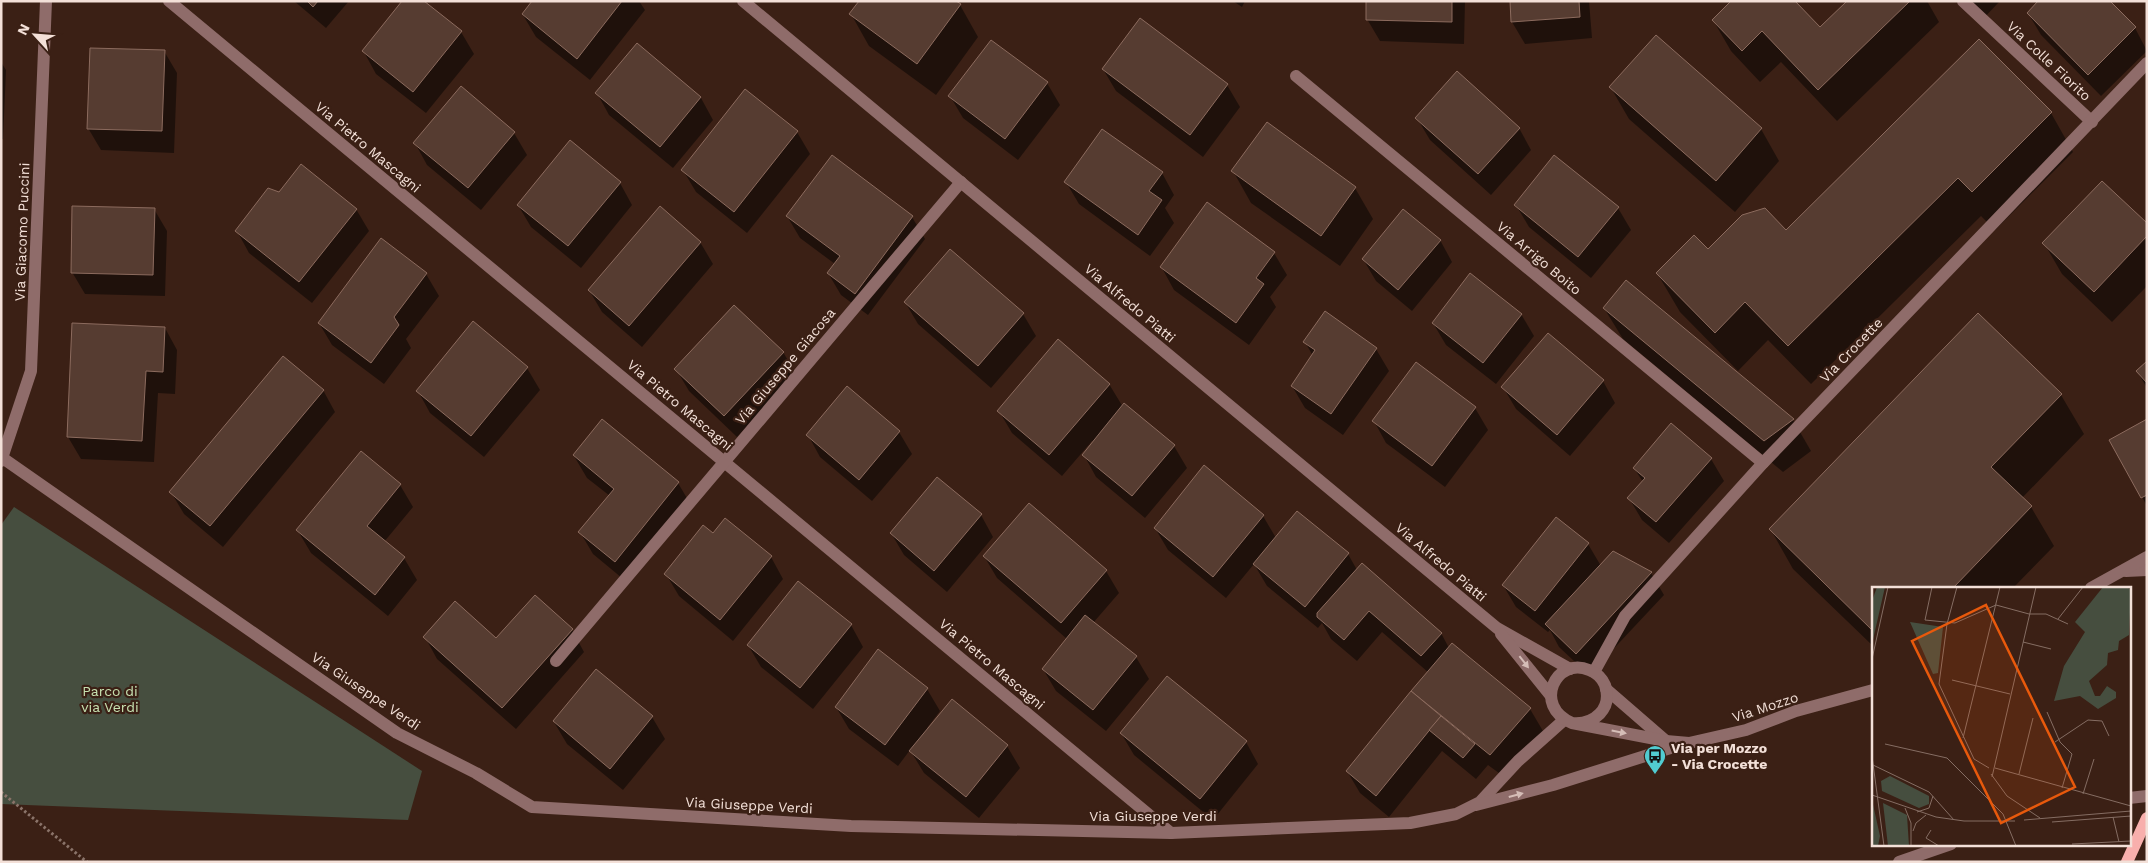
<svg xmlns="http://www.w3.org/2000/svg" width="2148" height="863" viewBox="0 0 2148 863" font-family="'Work Sans',sans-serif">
<rect width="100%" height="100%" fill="#3b2015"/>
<polygon fill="#464e3f" points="14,507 422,771 408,820 1,804 1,525"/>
<g fill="#0007">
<polygon points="294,1 349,1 326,28"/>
<polygon points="534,1 639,1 645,10 590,80 536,37 523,15"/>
<polygon points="1233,1 1245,1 1242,7"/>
<polygon points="1367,1 1465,1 1464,44 1380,41 1367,19"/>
<polygon points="1511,1 1589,1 1592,38 1525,44 1512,22"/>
<polygon points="1848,1 1927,1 1939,22 1837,121 1781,62 1760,82 1731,51 1713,20 1820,29"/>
<polygon points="1964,1 2000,1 1982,20"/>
<polygon points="960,5 978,37 936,95 869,46 851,14"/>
<polygon points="2028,13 2135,28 2147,51 2101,96 2041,35"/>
<polygon points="461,32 474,54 426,113 376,74 364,52"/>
<polygon points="1656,37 1761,129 1779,161 1735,212 1629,119 1611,88"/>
<polygon points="637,45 701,98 713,120 673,168 609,115 597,93"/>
<polygon points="164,51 177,73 174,153 101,150 88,128"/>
<polygon points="1,62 6,70 3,139 1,139"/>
<polygon points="1103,69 1227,85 1240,107 1203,157 1116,91"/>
<polygon points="1047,83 1060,105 1018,160 963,118 950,96"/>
<polygon points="2051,113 2073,152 1995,230 1981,216 1811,384 1768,340 1738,371 1680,312 1657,273 1708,251 1786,232"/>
<polygon points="1417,118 1519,128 1531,150 1491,195 1430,140"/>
<polygon points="797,132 810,154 747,233 696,192 683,170"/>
<polygon points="514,133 527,155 481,210 427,165 415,143"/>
<polygon points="1233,171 1355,188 1373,219 1340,266 1251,203"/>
<polygon points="1162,173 1174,195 1165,208 1174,223 1150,256 1079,204 1066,182"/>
<polygon points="620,183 632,205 581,268 531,227 518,205"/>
<polygon points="280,194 356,209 369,231 312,303 249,253 237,231"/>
<polygon points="1516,205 1618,208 1631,230 1591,278 1529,227"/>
<polygon points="154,209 167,231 165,296 85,294 72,272"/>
<polygon points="787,216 912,217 925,239 868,315 841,295 828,273 835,264 800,238"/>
<polygon points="2147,225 2147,286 2112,322 2062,274 2044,243"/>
<polygon points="382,240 426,274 439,296 406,339 411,348 384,384 332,345 319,323"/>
<polygon points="1440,240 1452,262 1412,311 1376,281 1363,259"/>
<polygon points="700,242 713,264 642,347 602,312 589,290"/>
<polygon points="1274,253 1287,275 1270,297 1276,307 1249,345 1174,290 1162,268"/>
<polygon points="905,302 1023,314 1036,336 991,388 918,324"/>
<polygon points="1604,308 1793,420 1811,451 1783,472 1623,339"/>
<polygon points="1521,314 1534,336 1496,384 1446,345 1433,323"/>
<polygon points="73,324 165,328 177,350 175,394 158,393 154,462 81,459 68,437"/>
<polygon points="1305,342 1376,349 1389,371 1343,435 1305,408 1292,386 1313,356"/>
<polygon points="783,352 796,374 737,437 689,391 676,369"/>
<polygon points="2147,363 2147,388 2137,371"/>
<polygon points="527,368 540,390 484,457 430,413 418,391"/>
<polygon points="1603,381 1615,403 1570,456 1516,409 1503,387"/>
<polygon points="1109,384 1123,407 1174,446 1187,468 1145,518 1096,477 1084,455 1094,443 1092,441 1062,476 1012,433 999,411"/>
<polygon points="848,388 899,432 912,454 872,501 820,457 808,435"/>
<polygon points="323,390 335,412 223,547 184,514 171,492"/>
<polygon points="2061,395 2084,434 2022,498 2031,507 2054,546 2013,588 1873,588 1873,646 1793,569 1771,530"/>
<polygon points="1475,408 1488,430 1445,487 1386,443 1374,421"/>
<polygon points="2147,420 2147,506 2111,440"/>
<polygon points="602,421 678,483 691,505 628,583 593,554 580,532 610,496 587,478 574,456"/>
<polygon points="362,453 400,485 413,507 384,542 404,558 417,580 388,616 311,553 298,531"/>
<polygon points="1711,459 1724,481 1669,543 1642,520 1629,498 1643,482 1634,468"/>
<polygon points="1029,504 1106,571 1119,593 1093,623 1136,657 1149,679 1106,731 1056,691 1043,669 1067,639 997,578 984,556"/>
<polygon points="981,515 993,537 947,592 904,555 891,533"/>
<polygon points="1263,516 1276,538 1348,554 1357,570 1441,633 1449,648 1530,709 1543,731 1503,776 1488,765 1476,779 1442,751 1389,817 1360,793 1347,771 1429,673 1382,632 1357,661 1331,639 1322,623 1318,628 1267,586 1254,564 1226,598 1168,550 1155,528"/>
<polygon points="713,535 771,557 783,579 733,641 679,596 666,574"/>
<polygon points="1588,544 1601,566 1613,552 1651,573 1664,595 1589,675 1559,647 1550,630 1548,632 1516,607 1503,585"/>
<polygon points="851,625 863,647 813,709 761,667 748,645"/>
<polygon points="572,630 584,652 516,729 437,659 425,637 497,640"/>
<polygon points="596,671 652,717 665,739 623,790 567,744 554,722"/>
<polygon points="927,689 940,711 927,728 1007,746 1020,768 979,818 924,773 910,750 898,766 849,729 836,707"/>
<polygon points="1121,733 1246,742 1258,764 1213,820 1134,755"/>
</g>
<g fill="#563c31" stroke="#8c6b5e">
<polygon points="307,1 318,1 313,7"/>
<polygon points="402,1 424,1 462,31 413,92 362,51"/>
<polygon points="532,1 622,1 577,59 522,14"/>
<polygon points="859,1 956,1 961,4 917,64 849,14"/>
<polygon points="1366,1 1452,1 1452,22 1366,20"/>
<polygon points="1510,1 1579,1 1580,17 1511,22"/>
<polygon points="1731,1 1795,1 1820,27 1847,1 1910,1 1818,90 1762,31 1742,51 1712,20"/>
<polygon points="2038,1 2110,1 2136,27 2088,75 2027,13"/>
<polygon points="1140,18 1228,84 1190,135 1102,69"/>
<polygon points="1656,35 1762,128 1716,181 1609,87"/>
<polygon points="1979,39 2052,112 1972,192 1958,178 1788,346 1745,302 1715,333 1656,273 1694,235 1708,249 1742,215 1765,208 1786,230"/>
<polygon points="991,40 1048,82 1005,139 948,96"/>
<polygon points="637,43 701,97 660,147 595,93"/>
<polygon points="90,48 165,50 162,131 87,129"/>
<polygon points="1457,71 1520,128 1478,174 1415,118"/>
<polygon points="461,86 515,132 468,188 413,143"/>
<polygon points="745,89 798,131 734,212 681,170"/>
<polygon points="1267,122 1356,187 1321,236 1231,171"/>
<polygon points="1102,129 1163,172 1149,191 1162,200 1138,235 1064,182"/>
<polygon points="570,140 621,182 568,246 517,205"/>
<polygon points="832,155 913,216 855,294 827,273 840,256 786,216"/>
<polygon points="1554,155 1619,207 1578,257 1514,205"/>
<polygon points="301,164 357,209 299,282 235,231 268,188 279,192"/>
<polygon points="2102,181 2147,223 2147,236 2094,292 2042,243"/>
<polygon points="1207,202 1275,252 1256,278 1264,284 1236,323 1160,267"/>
<polygon points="72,206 155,208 153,275 71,273"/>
<polygon points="660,206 701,242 629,326 588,290"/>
<polygon points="1403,209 1441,240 1398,290 1362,259"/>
<polygon points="381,238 427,273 394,317 399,325 371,363 318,323"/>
<polygon points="950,249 1024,313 978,366 904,302"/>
<polygon points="1470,273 1522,314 1483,363 1432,323"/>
<polygon points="1626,280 1794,419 1764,441 1603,308"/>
<polygon points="734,305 784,352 724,416 674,369"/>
<polygon points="1325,311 1377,348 1331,414 1291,386 1315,350 1303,342"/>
<polygon points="1978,313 2062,394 1991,467 2032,506 1953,588 1873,588 1873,631 1769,529"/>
<polygon points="473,321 528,367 471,436 416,391"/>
<polygon points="72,323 165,327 163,372 146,371 142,441 67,437"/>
<polygon points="1548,333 1604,380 1557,435 1501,387"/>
<polygon points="1058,339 1110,384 1049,455 997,411"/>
<polygon points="283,356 324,390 210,526 169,492"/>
<polygon points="2147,361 2147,383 2136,371"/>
<polygon points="1416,362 1476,407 1432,466 1372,421"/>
<polygon points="847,386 900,431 859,480 806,435"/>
<polygon points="1124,403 1175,445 1132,496 1082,455"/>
<polygon points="602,419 679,482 615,562 578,532 614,489 573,455"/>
<polygon points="2147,419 2147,495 2141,498 2109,440"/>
<polygon points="1671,423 1712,458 1656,522 1627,498 1645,478 1633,468"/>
<polygon points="361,451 401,484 367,526 405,557 375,595 296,530"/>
<polygon points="1204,465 1264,515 1213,577 1154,528"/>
<polygon points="937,477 982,514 934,571 890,533"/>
<polygon points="1029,503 1107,570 1061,623 983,556"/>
<polygon points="1297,511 1349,553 1305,607 1253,564"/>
<polygon points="1556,517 1589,543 1535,611 1502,585"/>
<polygon points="725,518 772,556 720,620 664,574 703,525 713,533"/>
<polygon points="1613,551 1652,572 1576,654 1545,624"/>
<polygon points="1362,563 1442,633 1421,656 1369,611 1344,640 1317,617 1317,613"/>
<polygon points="798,581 852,624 800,688 747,645"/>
<polygon points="535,595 573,629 502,708 423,637 455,601 496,638"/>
<polygon points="1085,615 1137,656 1093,710 1042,669"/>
<polygon points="1452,643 1531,708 1490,755 1411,691"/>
<polygon points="878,649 928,688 885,745 835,707"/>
<polygon points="596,669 653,716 610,769 553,721"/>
<polygon points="1167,676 1247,741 1200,799 1120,733"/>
<polygon points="1411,691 1441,716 1376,796 1346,771"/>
<polygon points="952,699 1008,745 966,797 909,751"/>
<polygon points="1441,716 1475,744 1463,758 1429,730"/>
</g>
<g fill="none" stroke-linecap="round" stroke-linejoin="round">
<polyline stroke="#8a7369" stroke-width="3" stroke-dasharray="2.5 2.5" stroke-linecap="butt" points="1,792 87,862"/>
<g stroke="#8f6c6a" stroke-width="12">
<polyline points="169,1 1171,833"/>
<polyline points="743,1 1497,628 1570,669"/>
<polyline points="1963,1 2092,122"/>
<polyline points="1296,76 1763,463"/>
<polyline points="1,457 397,733 476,773 532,807 851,826 1171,833 1410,823 1456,814 1480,802 1518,761 1564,720"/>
<polyline points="1,461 31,371 46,1"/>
<polyline points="2126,571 2147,570"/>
<polyline points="2091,588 2147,557"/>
<polyline points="1501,634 1551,696"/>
<polyline points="556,661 961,182"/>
<polyline points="1594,672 1625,616 1763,463 2147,63"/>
<polyline points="1606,689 1666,741"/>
<path d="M1572,723C1594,725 1613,709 1605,685C1602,678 1597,673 1589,670C1556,656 1532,706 1572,723L1666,741L1689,743L1746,730L1796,711L1873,690"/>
<polyline points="2129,798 2147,796"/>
<polyline points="1476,805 1553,785 1680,745"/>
<polyline points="1899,862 1951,844"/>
</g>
<polyline stroke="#f8afac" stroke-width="12" points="2127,862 2147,818"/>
</g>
<defs><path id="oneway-solid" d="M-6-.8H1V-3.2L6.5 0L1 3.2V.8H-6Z" transform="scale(1.25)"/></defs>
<g fill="#d5bdb7">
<use href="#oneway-solid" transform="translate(1524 662) rotate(52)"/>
<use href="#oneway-solid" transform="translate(1619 732) rotate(11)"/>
<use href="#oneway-solid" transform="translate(1516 795) rotate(-15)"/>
</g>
<defs>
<g id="bus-pin" transform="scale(1.125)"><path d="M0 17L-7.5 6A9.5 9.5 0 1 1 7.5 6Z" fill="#51ccd1" stroke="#3b2015"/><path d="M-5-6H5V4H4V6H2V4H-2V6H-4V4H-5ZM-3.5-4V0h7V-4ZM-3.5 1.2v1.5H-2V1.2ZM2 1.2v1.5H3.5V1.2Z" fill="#111"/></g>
</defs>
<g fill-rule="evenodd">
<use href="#bus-pin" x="1655" y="756"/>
</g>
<g text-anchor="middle" stroke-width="4.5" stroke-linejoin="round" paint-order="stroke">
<g font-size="14" fill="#f3e0d8" stroke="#3b2015">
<text transform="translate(2049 61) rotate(43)" y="5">Via Colle Fiorito</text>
<text transform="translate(368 147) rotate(40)" y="5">Via Pietro Mascagni</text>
<text transform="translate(22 232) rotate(-88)" y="5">Via Giacomo Puccini</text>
<text transform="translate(1539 258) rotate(40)" y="5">Via Arrigo Boito</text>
<text transform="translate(1130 303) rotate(40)" y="5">Via Alfredo Piatti</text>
<text transform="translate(1851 350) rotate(-46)" y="5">Via Crocette</text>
<text transform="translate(785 366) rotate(-50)" y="5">Via Giuseppe Giacosa</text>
<text transform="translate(680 405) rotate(40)" y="5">Via Pietro Mascagni</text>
<text transform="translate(1441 562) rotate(40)" y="5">Via Alfredo Piatti</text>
<text transform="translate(992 664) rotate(40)" y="5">Via Pietro Mascagni</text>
<text transform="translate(366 691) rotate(34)" y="5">Via Giuseppe Verdi</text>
<text transform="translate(1765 707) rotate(-18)" y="5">Via Mozzo</text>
<text transform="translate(749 805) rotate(3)" y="5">Via Giuseppe Verdi</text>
<text x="1153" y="821">Via Giuseppe Verdi</text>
</g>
<g font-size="14" fill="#c7e1b1" stroke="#3b2015">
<text x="110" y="696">Parco di<tspan x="110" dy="16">via Verdi</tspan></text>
</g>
<g font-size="14" font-weight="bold" fill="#f3e0d8" stroke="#3b2015" text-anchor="start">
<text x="1671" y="753">Via per Mozzo<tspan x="1671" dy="16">- Via Crocette</tspan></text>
</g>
</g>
<g transform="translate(1872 587)">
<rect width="259" height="259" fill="#3b2015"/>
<path d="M5,0H13L0,57V14ZM231,0H255L259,3L257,48L247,54L246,63L236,66L235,78L217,94L223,109H228L235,99L244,105V111L226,122L208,109L182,114L192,79L213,45L203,35ZM38,35L71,40L66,86L61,87ZM18,189L57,209V217L47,221L10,204L9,194ZM0,213L8,249L6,259H0ZM11,216L35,228L37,259H16Z" fill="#464e3f"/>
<path fill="none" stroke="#856d63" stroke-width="1" d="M60,0L53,33L83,36L124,18L157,27H174L196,37M85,0L75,37L67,97L102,172L117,181M186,32L211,0M151,55L179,62M0,72L16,0M80,93L138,107M175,125L188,155L200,167L190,201M91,151L128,0M183,155L216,133L230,134L237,149M13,157L75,171L131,227L144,259M0,169L12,259M1,178L57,205L82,233M123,181L259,219M119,187L135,209L168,231M147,187L161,131M120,190L164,0M211,207L222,172M0,208L64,230L92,234H143M33,221L39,236V259M45,225L57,221L61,209M241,230L247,255M152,233L259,224M180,235L259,229M59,243L54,251L67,259M41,244L44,236L54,228M200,257L259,254"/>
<path fill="#e8590c" fill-opacity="0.15" stroke="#e8590c" stroke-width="2.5" d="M114,18L203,200L129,236L40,54Z"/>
<rect width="259" height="259" fill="none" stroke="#f3e0d8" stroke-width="2.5"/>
</g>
<rect width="2148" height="863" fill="none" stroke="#f3e0d8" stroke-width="5"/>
<g transform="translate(35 35) rotate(296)" stroke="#3b2015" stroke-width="4" paint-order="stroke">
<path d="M0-4L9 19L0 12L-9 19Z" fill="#f3e0d8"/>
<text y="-8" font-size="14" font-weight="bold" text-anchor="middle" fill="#f3e0d8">N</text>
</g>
</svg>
